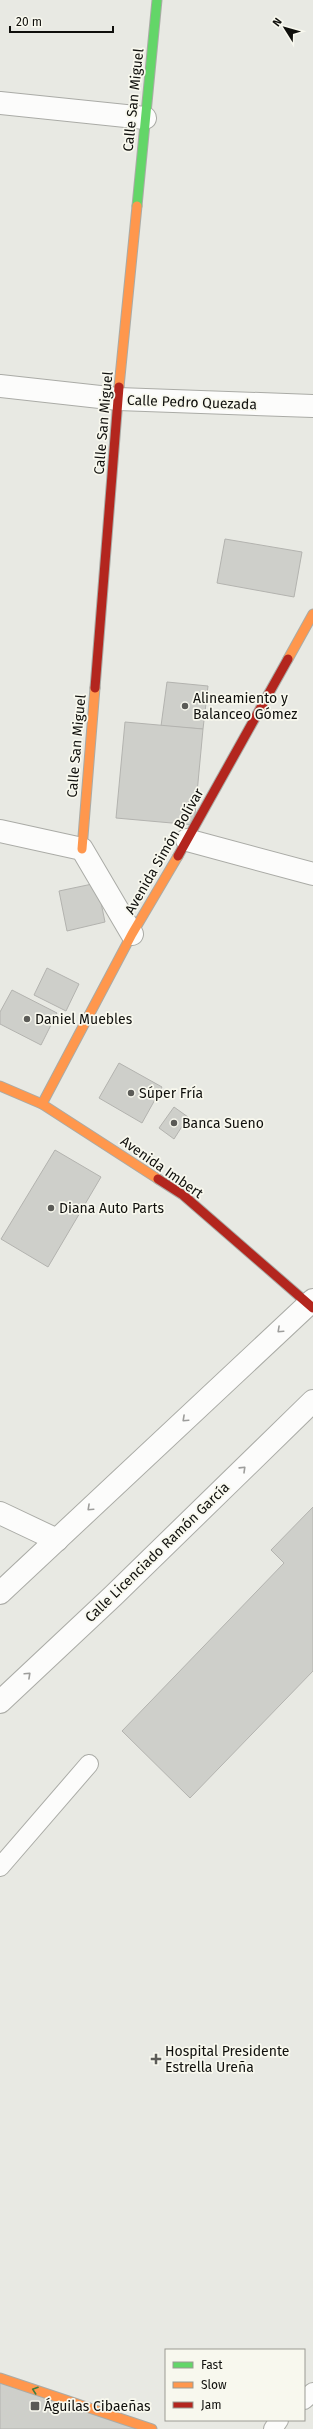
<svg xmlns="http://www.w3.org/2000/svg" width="313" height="2429" viewBox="0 0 313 2429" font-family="'Fira Sans',sans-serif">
<rect width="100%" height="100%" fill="#e8e9e3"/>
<g fill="#cecfca" stroke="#b3b3af">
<polygon points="225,539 302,552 294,597 217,583"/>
<polygon points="167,682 208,686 203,729 161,726"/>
<polygon points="125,722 203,729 194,825 116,818"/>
<polygon points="97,883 105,922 67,931 59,891"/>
<polygon points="47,968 79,984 66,1011 34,995"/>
<polygon points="12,990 57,1013 41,1045 0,1024 0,1012"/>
<polygon points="119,1063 162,1087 142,1123 99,1098"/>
<polygon points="174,1107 188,1117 174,1139 159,1128"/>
<polygon points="55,1150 101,1177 48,1267 1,1239"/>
<polygon points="313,1507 313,1671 190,1798 122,1731 284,1563 271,1550"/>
<polygon points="0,2382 139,2429 0,2429"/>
</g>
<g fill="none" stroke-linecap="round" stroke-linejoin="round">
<g stroke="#aaaba6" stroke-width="20">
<g id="lane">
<polyline points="0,1867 89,1764"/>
<polyline points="304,2400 313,2392"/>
<polyline points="273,2429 279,2420"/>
</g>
</g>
<g stroke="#aaaba6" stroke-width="24">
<g id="street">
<polyline points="0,103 145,118"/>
<polyline points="0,386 118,399 313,406"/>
<polyline points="0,831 82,849 132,934"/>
<polyline points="187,840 313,874"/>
<polyline points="0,1513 57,1540"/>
<polyline points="0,1593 313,1300"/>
<polyline points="0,1702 113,1596 313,1401"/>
</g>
</g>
<g stroke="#aaaba6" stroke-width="11">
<polyline id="fast" points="137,206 157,0"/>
</g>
<g stroke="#aaaba6" stroke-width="11">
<g id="slow">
<polyline points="119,387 137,206"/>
<polyline points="288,659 313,614"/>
<polyline points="82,849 95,688"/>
<polyline points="0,1086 42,1104 158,1179"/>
<polyline points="42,1104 132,934 178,856"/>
<polyline points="0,2378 152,2429"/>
</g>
</g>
<g stroke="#aaaba6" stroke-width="11">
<g id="jam">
<polyline points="95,688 119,387"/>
<polyline points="178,856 288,659"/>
<polyline points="158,1179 183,1195 313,1308"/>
</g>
</g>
<use href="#lane" stroke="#fcfcfb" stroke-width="18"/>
<use href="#street" stroke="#fcfcfb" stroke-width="22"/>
<use href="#fast" stroke="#63d668" stroke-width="9"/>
<use href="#slow" stroke="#ff974d" stroke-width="9"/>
<use href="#jam" stroke="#b3261e" stroke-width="9"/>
</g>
<defs><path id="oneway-chevron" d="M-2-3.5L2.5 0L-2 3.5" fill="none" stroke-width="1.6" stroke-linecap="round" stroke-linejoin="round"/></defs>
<g stroke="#9d9d9b">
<use href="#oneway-chevron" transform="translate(280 1330) rotate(137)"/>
<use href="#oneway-chevron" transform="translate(185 1419) rotate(137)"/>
<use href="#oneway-chevron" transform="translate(243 1469) rotate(-44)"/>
<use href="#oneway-chevron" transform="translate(90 1508) rotate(137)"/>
<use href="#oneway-chevron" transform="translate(28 1675) rotate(-43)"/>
</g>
<use stroke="#3d7c3f" href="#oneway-chevron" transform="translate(35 2390) rotate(-161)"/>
<g fill="#5b5b57" stroke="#f8f8ee" stroke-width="1.5">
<circle cx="185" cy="706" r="4"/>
<circle cx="27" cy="1019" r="4"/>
<circle cx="131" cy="1093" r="4"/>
<circle cx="174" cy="1123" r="4"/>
<circle cx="51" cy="1208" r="4"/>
<path d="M154 2053h4v4h4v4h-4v4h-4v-4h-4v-4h4z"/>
<rect x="30" y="2401" width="10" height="10" rx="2"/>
</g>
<g text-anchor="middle" stroke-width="3.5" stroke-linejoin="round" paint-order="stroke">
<g font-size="14" fill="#0f0f0c" stroke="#f8f8ee">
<text transform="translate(133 100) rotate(-84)" y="5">Calle San Miguel</text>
<text transform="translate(192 402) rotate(2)" y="5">Calle Pedro Quezada</text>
<text transform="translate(103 423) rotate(-85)" y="5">Calle San Miguel</text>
<text transform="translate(76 746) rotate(-85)" y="5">Calle San Miguel</text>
<text transform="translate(164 851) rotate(-60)" y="5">Avenida Simón Bolívar</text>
<text transform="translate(162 1167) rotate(35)" y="5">Avenida Imbert</text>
<text transform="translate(157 1552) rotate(-44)" y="5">Calle Licenciado Ramón García</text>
</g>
<g font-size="14" fill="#0f0f0c" stroke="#f8f8ee" text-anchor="start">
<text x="193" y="703">Alineamiento y<tspan x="193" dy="16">Balanceo Gómez</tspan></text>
<text x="35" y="1024">Daniel Muebles</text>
<text x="139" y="1098">Súper Fría</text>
<text x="182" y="1128">Banca Sueno</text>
<text x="59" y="1213">Diana Auto Parts</text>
<text x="165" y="2056">Hospital Presidente<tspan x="165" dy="16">Estrella Ureña</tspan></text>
<text x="44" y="2411">Águilas Cibaeñas</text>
</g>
</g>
<rect x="165" y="2349" width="140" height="72" fill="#f8f8ee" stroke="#9b9b94"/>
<rect x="173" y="2362" width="20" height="6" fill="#63d668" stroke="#9b9b94"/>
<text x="201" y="2369" font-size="12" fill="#0f0f0c">Fast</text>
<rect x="173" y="2382" width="20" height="6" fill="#ff974d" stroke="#9b9b94"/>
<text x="201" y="2389" font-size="12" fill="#0f0f0c">Slow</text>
<rect x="173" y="2402" width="20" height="6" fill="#b3261e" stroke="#9b9b94"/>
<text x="201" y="2409" font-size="12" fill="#0f0f0c">Jam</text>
<g transform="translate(285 28) rotate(307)" stroke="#f8f8ee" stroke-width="3" paint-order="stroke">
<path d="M0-3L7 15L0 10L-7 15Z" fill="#0f0f0c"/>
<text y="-6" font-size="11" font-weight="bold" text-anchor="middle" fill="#0f0f0c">N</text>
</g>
<path d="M10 26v6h103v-6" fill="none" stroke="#0f0f0c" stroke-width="2"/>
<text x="16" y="26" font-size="12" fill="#0f0f0c" stroke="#f8f8ee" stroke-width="3" paint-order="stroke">20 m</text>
</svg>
